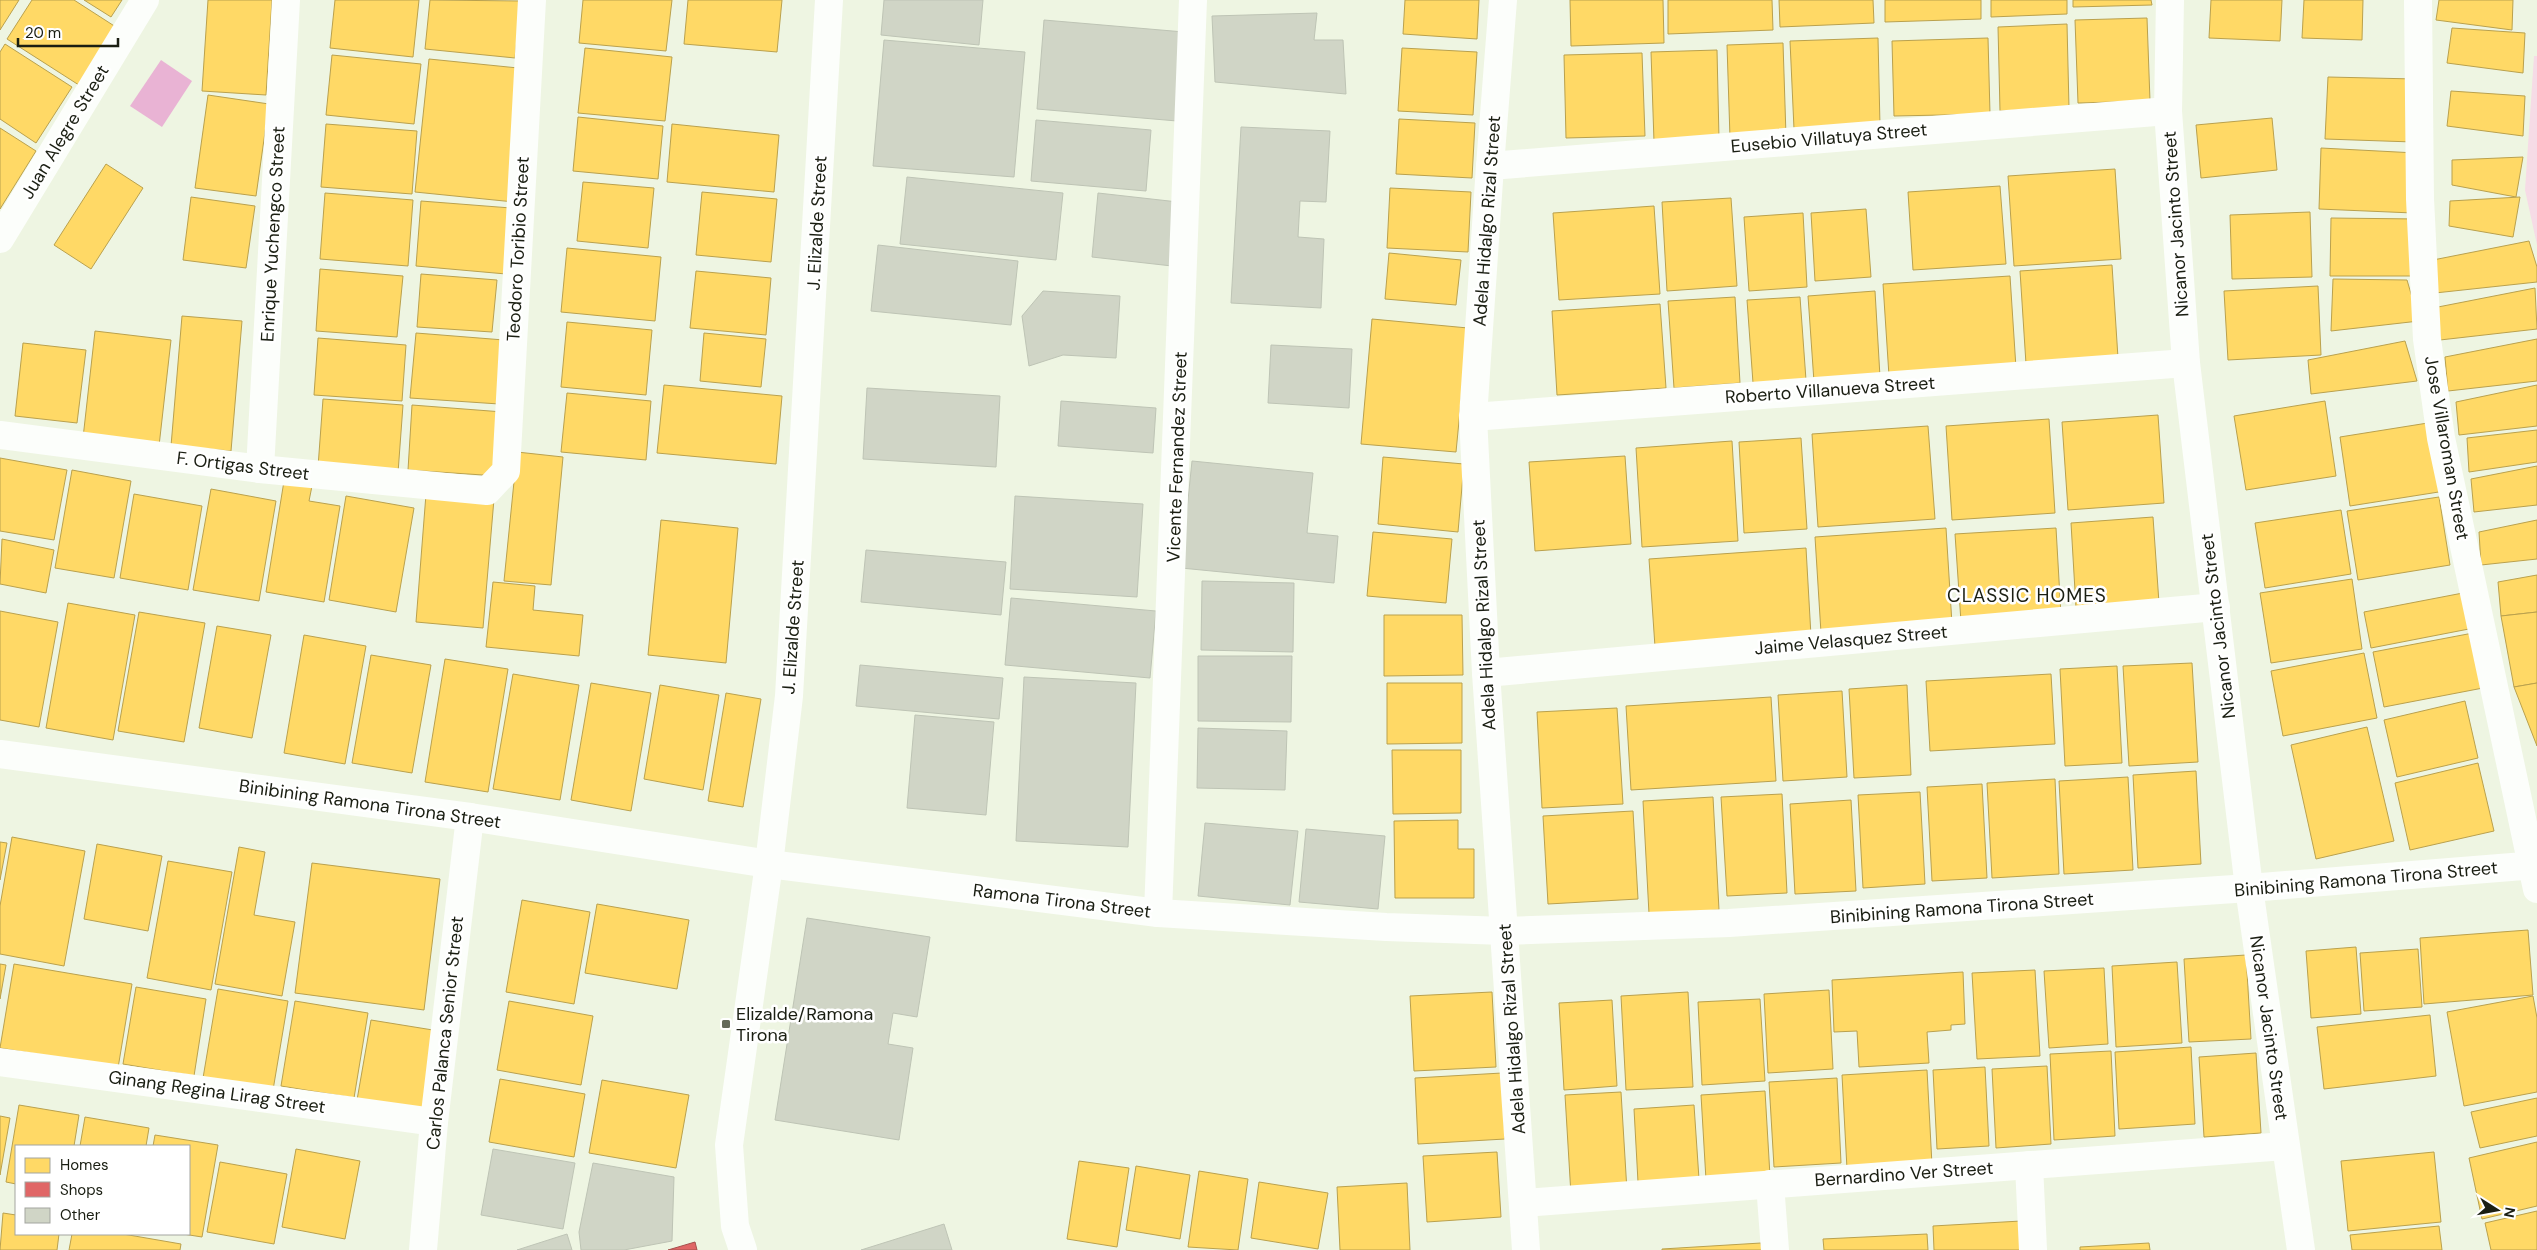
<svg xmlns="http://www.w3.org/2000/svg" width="2537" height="1250" viewBox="0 0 2537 1250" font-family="'DM Sans',sans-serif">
<rect width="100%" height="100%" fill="#eef5e2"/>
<polygon fill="#f6dbe6" points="2534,56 2537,56 2537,245 2525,190"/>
<polygon fill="#e9b3d4" points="161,60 192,81 162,127 130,106"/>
<g fill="#ffd966" stroke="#baa14d">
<polygon points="0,0 19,0 0,30"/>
<polygon points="32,0 74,0 119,29 82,87 7,39"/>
<polygon points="84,0 122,0 111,17"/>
<polygon points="208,0 272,0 266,95 202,91"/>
<polygon points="335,0 419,0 413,57 330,48"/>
<polygon points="430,0 521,1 515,58 425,49"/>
<polygon points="583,0 672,0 666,51 579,43"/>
<polygon points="688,0 782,0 777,52 684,44"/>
<polygon points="1405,0 1479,0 1477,39 1403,34"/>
<polygon points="1570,0 1663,0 1664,43 1571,46"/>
<polygon points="1668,0 1772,0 1773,30 1668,34"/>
<polygon points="1779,0 1873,0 1874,23 1780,27"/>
<polygon points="1885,0 1981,0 1981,19 1885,22"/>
<polygon points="1991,0 2067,0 2067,14 1991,17"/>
<polygon points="2073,0 2151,0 2152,5 2073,7"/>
<polygon points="2211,0 2282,0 2280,41 2209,38"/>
<polygon points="2304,0 2363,0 2362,40 2302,38"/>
<polygon points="2439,0 2513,0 2512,30 2436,20"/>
<polygon points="2147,18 2150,101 2078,103 2075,20"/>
<polygon points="2067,24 2069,108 2000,111 1998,27"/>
<polygon points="2452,28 2525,33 2523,73 2447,63"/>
<polygon points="1878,38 1880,126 1794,129 1790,41"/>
<polygon points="1988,38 1990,114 1894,116 1892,41"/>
<polygon points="1783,43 1786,136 1730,138 1727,45"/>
<polygon points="5,44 72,87 36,143 0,119 0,52"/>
<polygon points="585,48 672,57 665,121 578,113"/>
<polygon points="1402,48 1477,52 1473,115 1398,111"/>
<polygon points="1717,50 1719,139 1654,142 1651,52"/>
<polygon points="1642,53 1645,136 1566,138 1564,55"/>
<polygon points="332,55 421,64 414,124 326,115"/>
<polygon points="429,59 528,69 514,202 415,192"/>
<polygon points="2328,77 2415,79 2413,142 2325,139"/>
<polygon points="2451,91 2525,96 2523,136 2447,126"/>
<polygon points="208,95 269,104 256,196 195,188"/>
<polygon points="578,117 663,126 658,179 573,171"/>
<polygon points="2272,118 2277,170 2201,178 2196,125"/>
<polygon points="1399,119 1475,123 1472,178 1396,174"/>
<polygon points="326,124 417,131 412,194 321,187"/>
<polygon points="672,124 779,135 774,192 667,182"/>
<polygon points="0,128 36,151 0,209"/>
<polygon points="2321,148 2416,153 2413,213 2319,209"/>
<polygon points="2523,157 2516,197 2452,185 2452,160"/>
<polygon points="106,164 143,188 91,269 54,245"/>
<polygon points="2115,169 2121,259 2014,266 2008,176"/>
<polygon points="583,182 654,188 648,248 577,241"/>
<polygon points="2000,186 2006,264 1913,270 1908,192"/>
<polygon points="1390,188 1471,192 1468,252 1387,248"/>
<polygon points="702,192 777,199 771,262 696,255"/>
<polygon points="325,193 413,200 408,266 320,259"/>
<polygon points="191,197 255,206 246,268 183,260"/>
<polygon points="2520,197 2513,237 2449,226 2450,201"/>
<polygon points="1731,198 1737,286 1667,291 1662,202"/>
<polygon points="421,201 511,208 506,274 416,266"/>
<polygon points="1654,206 1660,294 1559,300 1553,213"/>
<polygon points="1866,209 1871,277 1815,281 1811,213"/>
<polygon points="2310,212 2312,277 2232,279 2230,215"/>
<polygon points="1803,213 1807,287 1749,291 1744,217"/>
<polygon points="2331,218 2418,219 2417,276 2330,276"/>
<polygon points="2529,241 2537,267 2537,282 2435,293 2433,260"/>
<polygon points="567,248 661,257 655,321 561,312"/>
<polygon points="1389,253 1461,260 1456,305 1385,299"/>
<polygon points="2112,265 2118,358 2026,364 2020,271"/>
<polygon points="320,269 403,276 397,337 316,331"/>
<polygon points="696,271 771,278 766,335 690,328"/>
<polygon points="421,274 497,280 492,332 417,327"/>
<polygon points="2010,276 2016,368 1889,376 1883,284"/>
<polygon points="2333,279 2407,280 2419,321 2331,331"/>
<polygon points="2318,286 2321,355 2228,360 2224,291"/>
<polygon points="2535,288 2537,329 2440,340 2438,307"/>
<polygon points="1875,291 1880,377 1814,382 1808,296"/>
<polygon points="1735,297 1740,383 1674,388 1668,301"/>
<polygon points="1800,297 1806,380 1753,383 1747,300"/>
<polygon points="1660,304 1666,388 1557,395 1552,311"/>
<polygon points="182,316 242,321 231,451 171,446"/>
<polygon points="1372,319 1468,328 1456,452 1361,444"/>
<polygon points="567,322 652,330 646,395 561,387"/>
<polygon points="95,331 171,340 159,446 83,438"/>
<polygon points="416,333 504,340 499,404 410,398"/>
<polygon points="704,333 766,339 761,387 700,381"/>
<polygon points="318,338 406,345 402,401 314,395"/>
<polygon points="2537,339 2537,381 2448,391 2445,357"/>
<polygon points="2405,341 2417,381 2311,394 2308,360"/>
<polygon points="23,343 86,350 77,423 15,416"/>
<polygon points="664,385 782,396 776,464 657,453"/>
<polygon points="2537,385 2537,426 2459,435 2456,402"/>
<polygon points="567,393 651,401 646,460 561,452"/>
<polygon points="323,399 403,405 398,473 318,467"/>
<polygon points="2325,401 2336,476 2246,490 2234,416"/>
<polygon points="412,405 503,412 498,476 408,470"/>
<polygon points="2158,415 2164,503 2068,510 2062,422"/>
<polygon points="2049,419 2055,513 1952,520 1946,426"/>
<polygon points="2434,422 2445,491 2350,506 2340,437"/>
<polygon points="1928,426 1935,519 1818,527 1812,434"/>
<polygon points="2537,430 2537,462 2469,472 2467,438"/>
<polygon points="1801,438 1807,529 1744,533 1739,442"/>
<polygon points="1732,441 1738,541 1642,547 1636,448"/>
<polygon points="517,452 563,457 551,585 504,581"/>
<polygon points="1625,456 1631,544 1535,551 1529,462"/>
<polygon points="1383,457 1464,464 1458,532 1378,524"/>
<polygon points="0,458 67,470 54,540 0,531"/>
<polygon points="2537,466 2537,505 2474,512 2471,479"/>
<polygon points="72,470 131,481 114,578 55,568"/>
<polygon points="284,481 312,486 309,501 340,506 324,602 266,592"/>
<polygon points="211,489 276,501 259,601 193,590"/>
<polygon points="134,494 202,506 188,590 120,578"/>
<polygon points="426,494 494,499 483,628 416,622"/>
<polygon points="346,496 414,508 396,612 329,600"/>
<polygon points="2439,497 2450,565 2358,580 2347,511"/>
<polygon points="2341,510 2351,574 2265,588 2255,523"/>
<polygon points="2153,517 2159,603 2076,608 2071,523"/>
<polygon points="661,520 738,528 726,663 648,655"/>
<polygon points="2537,520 2537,559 2481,565 2479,532"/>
<polygon points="1946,528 1952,624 1821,633 1815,537"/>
<polygon points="2056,528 2061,615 1961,622 1955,534"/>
<polygon points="1373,532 1452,539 1446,603 1367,596"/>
<polygon points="2,539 54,550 46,593 0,584"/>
<polygon points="1806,548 1811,636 1655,647 1649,559"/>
<polygon points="2537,575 2537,612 2501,616 2498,582"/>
<polygon points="2352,579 2362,649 2271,663 2260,593"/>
<polygon points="493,582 535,586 533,610 583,615 579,656 486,647"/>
<polygon points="2468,592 2474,628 2371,648 2364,612"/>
<polygon points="68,603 135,615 113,740 46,728"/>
<polygon points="0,611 58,622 39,727 0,720"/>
<polygon points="139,612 205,623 184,742 118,731"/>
<polygon points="2537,612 2537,683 2514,687 2501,616"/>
<polygon points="1384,615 1462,615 1463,675 1384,676"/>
<polygon points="217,626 271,635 252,738 199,728"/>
<polygon points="2473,633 2483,688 2384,707 2373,652"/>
<polygon points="304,635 366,646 345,764 284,753"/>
<polygon points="2364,653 2377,718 2283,736 2271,671"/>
<polygon points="371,655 431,665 412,773 352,763"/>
<polygon points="445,659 508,669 488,792 425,782"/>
<polygon points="2192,663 2198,762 2129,766 2123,666"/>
<polygon points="2117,666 2122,763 2065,766 2060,669"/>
<polygon points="513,674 579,685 560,800 493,789"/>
<polygon points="2051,674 2055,744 1930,751 1926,681"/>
<polygon points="591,683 651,693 631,811 571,800"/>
<polygon points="1387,683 1462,683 1462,743 1387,744"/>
<polygon points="2537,683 2537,746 2514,687"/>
<polygon points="660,685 719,695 703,790 644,779"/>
<polygon points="1907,685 1911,775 1854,778 1849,689"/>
<polygon points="1842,691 1847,777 1783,781 1778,695"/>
<polygon points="726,693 761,699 743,807 708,801"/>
<polygon points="1771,697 1776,781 1631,790 1626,706"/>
<polygon points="2465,701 2478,758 2397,777 2384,720"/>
<polygon points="1617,708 1623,804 1542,808 1537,712"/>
<polygon points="2367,727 2394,841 2316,859 2291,745"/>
<polygon points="1392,750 1461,750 1461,813 1393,814"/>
<polygon points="2478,763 2494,831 2410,850 2395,783"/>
<polygon points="2196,771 2201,864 2138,868 2133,775"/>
<polygon points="2128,777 2133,870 2064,874 2059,781"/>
<polygon points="2055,779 2059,874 1992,878 1987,783"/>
<polygon points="1982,784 1987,878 1932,881 1927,787"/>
<polygon points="1920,792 1925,884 1863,888 1858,795"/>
<polygon points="1782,794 1787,893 1727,896 1721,797"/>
<polygon points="1713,797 1719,910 1649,914 1643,801"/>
<polygon points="1851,800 1856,891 1795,894 1790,804"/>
<polygon points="1633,811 1638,899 1548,904 1543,816"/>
<polygon points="1458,820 1458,849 1474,849 1474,898 1395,898 1394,821"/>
<polygon points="12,837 85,851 64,966 0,954 0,906"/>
<polygon points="0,842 7,843 0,880"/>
<polygon points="97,844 162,856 148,931 84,919"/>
<polygon points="239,847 265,852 254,915 295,922 282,996 215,984"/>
<polygon points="168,861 232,872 211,990 147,978"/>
<polygon points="312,863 440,879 424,1010 295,993"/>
<polygon points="522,900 590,912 574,1004 506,992"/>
<polygon points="597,904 689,920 677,989 585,973"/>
<polygon points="2528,930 2533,995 2424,1004 2420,938"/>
<polygon points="2356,947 2361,1014 2311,1018 2306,951"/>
<polygon points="2418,949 2422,1007 2364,1011 2360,953"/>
<polygon points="2246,955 2251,1039 2189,1042 2184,959"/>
<polygon points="2177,962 2182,1043 2116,1047 2112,966"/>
<polygon points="0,964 6,965 0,999"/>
<polygon points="14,964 132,984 118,1068 0,1048"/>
<polygon points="2104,968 2108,1044 2049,1048 2044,971"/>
<polygon points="2035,970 2040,1056 1977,1059 1972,973"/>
<polygon points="1963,972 1965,1024 1951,1025 1951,1030 1927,1032 1929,1063 1859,1067 1857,1031 1834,1032 1832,980"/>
<polygon points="136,987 206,999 194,1076 123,1064"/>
<polygon points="218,989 288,1001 272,1096 202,1084"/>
<polygon points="1829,990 1833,1069 1768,1073 1764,994"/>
<polygon points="1492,992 1496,1067 1414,1071 1410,996"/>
<polygon points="1688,992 1693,1087 1626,1090 1621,996"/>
<polygon points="2533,996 2537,1018 2537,1092 2464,1106 2447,1012"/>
<polygon points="1760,999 1765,1081 1702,1085 1698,1002"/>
<polygon points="1612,1000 1617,1086 1564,1090 1559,1003"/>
<polygon points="295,1001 368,1013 354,1098 281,1086"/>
<polygon points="509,1001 593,1016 581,1085 497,1070"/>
<polygon points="2430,1015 2436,1076 2324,1089 2317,1027"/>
<polygon points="371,1020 439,1031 426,1112 357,1100"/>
<polygon points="2191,1047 2195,1124 2119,1129 2115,1052"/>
<polygon points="2111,1051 2115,1136 2054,1140 2050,1054"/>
<polygon points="2256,1053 2261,1133 2204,1137 2199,1057"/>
<polygon points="2047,1066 2051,1144 1996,1148 1992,1069"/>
<polygon points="1985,1067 1989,1146 1937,1149 1933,1070"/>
<polygon points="1927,1070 1932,1165 1847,1169 1842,1075"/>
<polygon points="1502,1073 1505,1139 1418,1144 1415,1078"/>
<polygon points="1837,1078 1841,1163 1774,1167 1769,1082"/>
<polygon points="500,1079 585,1094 574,1157 489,1142"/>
<polygon points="602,1080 689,1095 676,1168 589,1153"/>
<polygon points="1765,1091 1770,1176 1706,1180 1701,1095"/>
<polygon points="1621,1092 1627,1191 1571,1195 1565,1095"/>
<polygon points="2537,1098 2537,1136 2480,1148 2471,1112"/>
<polygon points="19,1105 79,1115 74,1146 16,1146 16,1184 6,1182"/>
<polygon points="1694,1105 1699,1179 1638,1182 1634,1109"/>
<polygon points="0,1116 10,1118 0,1175"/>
<polygon points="85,1117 149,1128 146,1146 80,1146"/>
<polygon points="155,1135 218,1145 202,1237 183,1234 189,1234 189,1146 153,1146"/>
<polygon points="2537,1142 2537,1206 2482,1219 2469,1158"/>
<polygon points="296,1149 360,1161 345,1239 282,1227"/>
<polygon points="1497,1152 1501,1217 1427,1222 1423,1156"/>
<polygon points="2434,1152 2441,1222 2348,1231 2341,1161"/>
<polygon points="1079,1161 1129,1168 1117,1247 1067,1239"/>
<polygon points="220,1162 287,1174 274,1244 207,1232"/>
<polygon points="1136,1166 1190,1175 1180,1239 1126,1230"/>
<polygon points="1199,1171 1248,1179 1238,1250 1188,1247"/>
<polygon points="1259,1182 1328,1193 1318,1249 1251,1238"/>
<polygon points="1407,1183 1410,1250 1340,1250 1337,1187"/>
<polygon points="2537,1211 2537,1250 2491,1250 2485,1223"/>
<polygon points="3,1213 16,1215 16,1234 59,1234 57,1250 0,1250"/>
<polygon points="2021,1221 2022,1250 1934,1250 1933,1226"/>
<polygon points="2439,1226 2442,1250 2352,1250 2350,1235"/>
<polygon points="72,1234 123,1234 181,1244 180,1250 69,1250"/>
<polygon points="1927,1234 1928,1250 1824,1250 1823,1239"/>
<polygon points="1761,1243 1762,1250 1662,1250 1662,1249"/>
<polygon points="2149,1243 2150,1250 2080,1250 2080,1247"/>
</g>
<polygon fill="#e06666" stroke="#a5504d" points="695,1242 697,1250 668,1250"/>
<g fill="#d0d5c6" stroke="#bec4b5">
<polygon points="884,0 983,0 979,45 881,35"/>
<polygon points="1317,13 1314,40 1343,40 1346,94 1215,82 1212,16"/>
<polygon points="1044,20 1184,32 1177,121 1037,109"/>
<polygon points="884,40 1025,52 1014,177 873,166"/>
<polygon points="1036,120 1151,130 1146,191 1031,181"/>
<polygon points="1241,127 1330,131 1326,202 1300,201 1298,237 1324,239 1321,308 1231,303"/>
<polygon points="907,177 1063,193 1056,260 900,244"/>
<polygon points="1098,193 1178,202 1172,266 1092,257"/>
<polygon points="878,245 1018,261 1011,325 871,311"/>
<polygon points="1043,291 1120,296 1116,358 1063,355 1029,366 1022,316"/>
<polygon points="1271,345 1352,349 1349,408 1268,403"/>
<polygon points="867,388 1000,396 996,467 863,459"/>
<polygon points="1061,401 1156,408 1153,453 1058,446"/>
<polygon points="1192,461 1313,473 1307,533 1338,536 1334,583 1181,568"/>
<polygon points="1015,496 1143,504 1137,597 1010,589"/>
<polygon points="866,550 1006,562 1001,615 861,602"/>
<polygon points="1202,581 1294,583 1293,652 1201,650"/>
<polygon points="1011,598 1156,611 1150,678 1005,665"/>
<polygon points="1198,656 1292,656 1291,722 1198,721"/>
<polygon points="860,665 1003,678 999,719 856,706"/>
<polygon points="1024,677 1136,683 1128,847 1016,841"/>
<polygon points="915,715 994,722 986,815 907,808"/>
<polygon points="1198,728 1287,731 1285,790 1197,788"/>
<polygon points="1205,823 1298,831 1290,905 1198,896"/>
<polygon points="1306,829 1385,836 1378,909 1299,902"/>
<polygon points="807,918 930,937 917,1017 893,1013 888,1044 913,1048 899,1140 775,1120"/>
<polygon points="493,1149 575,1163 563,1229 481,1215"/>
<polygon points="593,1163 674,1177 672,1241 624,1250 581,1250 579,1232"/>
<polygon points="944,1224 952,1250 861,1250"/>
<polygon points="567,1234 572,1250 517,1250"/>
</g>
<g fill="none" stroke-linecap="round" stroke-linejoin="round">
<g stroke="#fcfefb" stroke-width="28">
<polyline points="1503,0 1490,166 1473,417 1486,673 1526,1250"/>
<polyline points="2170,0 2168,111 2186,363 2249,888 2301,1250"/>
<polyline points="2418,0 2420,199 2427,339 2441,438 2537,889"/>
<polyline points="1490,166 2168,111"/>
<polyline points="0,239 145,0"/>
<polyline points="1473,417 2186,363"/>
<polyline points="0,435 260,469 487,491 506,471 532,0"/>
<polyline points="260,469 286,0"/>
<polyline points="1486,673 2216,607"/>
<polyline points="0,754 470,817 769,864 1158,913 1386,927 1505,931 1729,923 2249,888 2537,865"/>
<polyline points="1158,913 1193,0"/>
<polyline points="0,1062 434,1122"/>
<polyline points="2029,1165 2033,1250"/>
<polyline points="1770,1184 1775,1250"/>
<polyline points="1523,1203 2285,1146"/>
<polyline points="423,1250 434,1122 470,817"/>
<polyline points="743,1250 735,1226 729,1145 769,864 789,696 829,0"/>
</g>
</g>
<rect fill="#64695b" stroke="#fff" stroke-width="2" x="721" y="1019" width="10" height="10" rx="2.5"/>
<g text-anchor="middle" stroke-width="5" stroke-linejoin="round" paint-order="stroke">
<g font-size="18" fill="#1a1e12" stroke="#fff">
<text transform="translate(65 132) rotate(-59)" y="6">Juan Alegre Street</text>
<text transform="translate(1829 138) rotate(-5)" y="6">Eusebio Villatuya Street</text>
<text transform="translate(1487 221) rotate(-86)" y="6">Adela Hidalgo Rizal Street</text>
<text transform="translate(817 223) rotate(-87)" y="6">J. Elizalde Street</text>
<text transform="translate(2176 224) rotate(-94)" y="6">Nicanor Jacinto Street</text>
<text transform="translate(273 234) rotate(-87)" y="6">Enrique Yuchengco Street</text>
<text transform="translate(518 249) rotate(-87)" y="6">Teodoro Toribio Street</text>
<text transform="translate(1830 390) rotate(-4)" y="6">Roberto Villanueva Street</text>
<text transform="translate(2447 448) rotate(80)" y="6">Jose Villaroman Street</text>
<text transform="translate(1177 457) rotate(-88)" y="6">Vicente Fernandez Street</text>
<text transform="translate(243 466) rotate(7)" y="6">F. Ortigas Street</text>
<text transform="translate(1484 625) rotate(-93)" y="6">Adela Hidalgo Rizal Street</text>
<text transform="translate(2218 626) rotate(-97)" y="6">Nicanor Jacinto Street</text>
<text transform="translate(793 627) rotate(-86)" y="6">J. Elizalde Street</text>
<text transform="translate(1851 640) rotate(-5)" y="6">Jaime Velasquez Street</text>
<text transform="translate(370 804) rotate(8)" y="6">Binibining Ramona Tirona Street</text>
<text transform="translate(2366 879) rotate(-5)" y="6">Binibining Ramona Tirona Street</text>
<text transform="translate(1062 901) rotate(7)" y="6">Ramona Tirona Street</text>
<text transform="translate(1962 908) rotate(-4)" y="6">Binibining Ramona Tirona Street</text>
<text transform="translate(2269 1028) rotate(82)" y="6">Nicanor Jacinto Street</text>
<text transform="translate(1512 1029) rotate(-94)" y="6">Adela Hidalgo Rizal Street</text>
<text transform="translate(445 1033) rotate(-84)" y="6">Carlos Palanca Senior Street</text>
<text transform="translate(217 1092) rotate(8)" y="6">Ginang Regina Lirag Street</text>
<text transform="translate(1904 1174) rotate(-4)" y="6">Bernardino Ver Street</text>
</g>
<g font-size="18" fill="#1a1e12" stroke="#fff" text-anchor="start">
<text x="736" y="1020">Elizalde/Ramona<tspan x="736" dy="21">Tirona</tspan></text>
</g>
<g font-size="19" letter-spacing="1" fill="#1a1e12" stroke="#fff">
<text x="2027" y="602">CLASSIC HOMES</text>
</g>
</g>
<rect x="15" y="1145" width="175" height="90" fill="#ffffff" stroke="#a3a5a0"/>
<rect x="25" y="1158" width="25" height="15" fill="#ffd966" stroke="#a3a5a0"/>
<text x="60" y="1170" font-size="15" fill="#1a1e12">Homes</text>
<rect x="25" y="1182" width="25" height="15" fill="#e06666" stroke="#a3a5a0"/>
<text x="60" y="1195" font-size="15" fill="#1a1e12">Shops</text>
<rect x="25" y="1208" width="25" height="15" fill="#d0d5c6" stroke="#a3a5a0"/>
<text x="60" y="1220" font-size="15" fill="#1a1e12">Other</text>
<g transform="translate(2497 1210) rotate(101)" stroke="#ffffff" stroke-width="4" paint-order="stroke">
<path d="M0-4L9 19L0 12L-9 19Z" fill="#1a1e12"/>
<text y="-8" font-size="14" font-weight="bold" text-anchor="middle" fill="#1a1e12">N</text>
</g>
<path d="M18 38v8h100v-8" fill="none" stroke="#1a1e12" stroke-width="2.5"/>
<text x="25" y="38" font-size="15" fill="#1a1e12" stroke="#ffffff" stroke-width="4" paint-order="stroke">20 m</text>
</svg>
